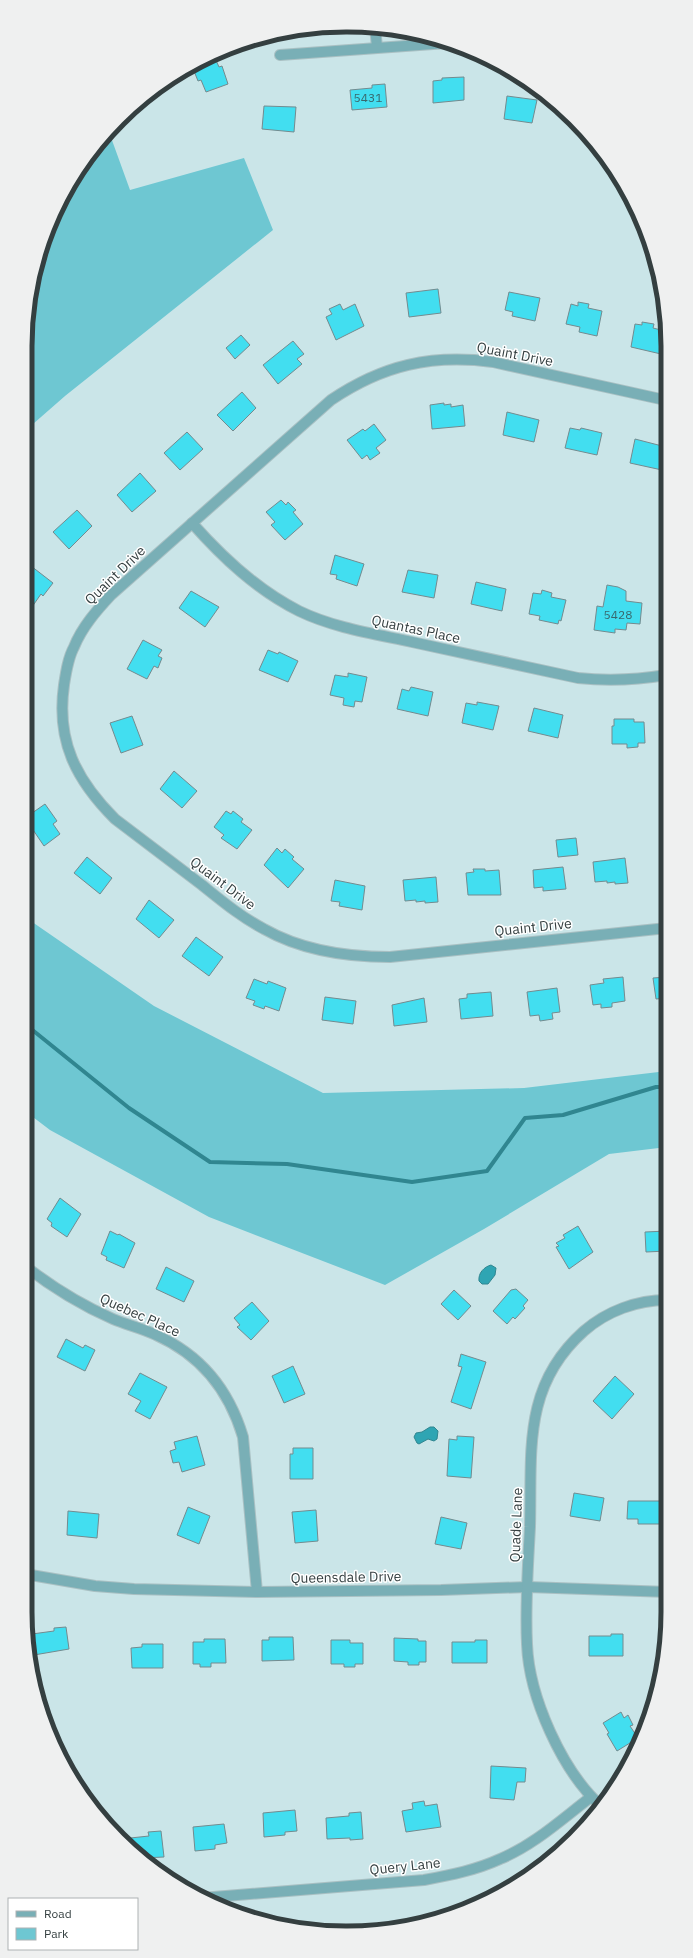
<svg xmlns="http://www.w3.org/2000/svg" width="693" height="1958" viewBox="0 0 693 1958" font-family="'IBM Plex Sans',sans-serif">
<rect width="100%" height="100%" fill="#cae5e8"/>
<g fill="#6ec7d2">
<polygon points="109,132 130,190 244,158 273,230 65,396 25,431 25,347 36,264 58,205 91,151"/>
<polygon points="25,917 154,1006 323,1093 524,1088 667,1071 667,1147 609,1154 484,1229 385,1285 209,1217 50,1130 25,1111"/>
</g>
<g fill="#2fa5b3" stroke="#308690">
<path d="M491,1265L496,1268L495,1275L488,1284H482L479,1281C478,1273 484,1267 491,1265Z"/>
<polygon points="430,1427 434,1427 438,1431 437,1439 434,1441 428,1439 419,1444 417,1443 414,1437 416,1433 422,1432"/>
</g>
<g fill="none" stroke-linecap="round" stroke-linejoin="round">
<polyline stroke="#308690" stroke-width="4" points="25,1024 129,1108 210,1162 287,1164 412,1182 487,1171 525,1118 563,1115 656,1087 667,1087"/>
</g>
<g fill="#42def0" stroke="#738b8f">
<polygon points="214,56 219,67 222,66 228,84 206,92 201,80 198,81 194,71 198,69 195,64"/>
<polygon points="464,77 464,100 433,103 433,81 442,80 442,78"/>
<polygon points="385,84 387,107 352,110 350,90 372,88 372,85"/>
<polygon points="507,96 537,100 532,123 504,119"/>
<polygon points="264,106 296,107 294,132 262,129"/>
<polygon points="438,289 441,313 409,317 406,293"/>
<polygon points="509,292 540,298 535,321 512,316 513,312 505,310"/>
<polygon points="578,302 589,304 588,308 602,311 597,336 579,332 580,327 566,324 571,304 578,306"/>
<polygon points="340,304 343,310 355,304 364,326 336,340 326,317 332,314 329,309"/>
<polygon points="642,322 654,324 653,328 665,331 661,354 631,347 635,324 642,325"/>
<polygon points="241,335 250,345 235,359 226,348"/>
<polygon points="293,341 304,354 297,359 302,364 278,384 263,365"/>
<polygon points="242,392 256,408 233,431 217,415"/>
<polygon points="444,403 444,405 451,404 451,407 463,405 465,426 432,429 430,405"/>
<polygon points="507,412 539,420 534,442 503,435"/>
<polygon points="374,424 386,440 376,448 380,453 370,460 367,455 362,459 347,440 363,429 365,431"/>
<polygon points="570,428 580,430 581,428 602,433 597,455 565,448"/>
<polygon points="187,432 203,449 180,470 164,453"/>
<polygon points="635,439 666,447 662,470 630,463"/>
<polygon points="140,473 156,491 132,512 117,495"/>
<polygon points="281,500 286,505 288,502 296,510 293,512 303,524 285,540 271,525 275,522 266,512"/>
<polygon points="77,510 92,526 69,549 53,532"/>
<polygon points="335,555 364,564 357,586 336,579 337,575 330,574"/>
<polygon points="31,566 53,583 43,596 41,594 25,617 25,574"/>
<polygon points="408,570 438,575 434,598 402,592"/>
<polygon points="476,582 506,589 502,611 471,604"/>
<polygon points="607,585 618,587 626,591 626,601 642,603 640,624 627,623 626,630 615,629 615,633 594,630 597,606 603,607"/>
<polygon points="542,590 552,593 551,597 566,600 561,621 559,620 558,624 539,620 540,616 529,614 533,593 541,594"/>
<polygon points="191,591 219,607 205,627 179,608"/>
<polygon points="143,640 162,650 158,656 162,658 158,668 154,666 147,679 127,669"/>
<polygon points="268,650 278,654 279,652 298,661 288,682 259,670"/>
<polygon points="348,673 367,677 362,702 355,701 354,707 343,705 344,698 330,695 335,675 348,677"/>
<polygon points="411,687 433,692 428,716 397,709 402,689 409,691"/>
<polygon points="477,702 499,706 493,730 462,723 466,703 477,705"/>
<polygon points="534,708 563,715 558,738 528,731"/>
<polygon points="132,716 143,745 121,753 110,723"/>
<polygon points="614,719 634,719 634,722 644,722 645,743 638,743 638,747 627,748 627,744 612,744 612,726 614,726"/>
<polygon points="174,771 197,791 182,808 160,789"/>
<polygon points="45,804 57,821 53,824 60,834 44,846 25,818"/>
<polygon points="226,811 231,814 233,811 243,819 241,822 252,830 237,849 221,838 224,835 214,827"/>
<polygon points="576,838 578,855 558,857 556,840"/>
<polygon points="277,848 282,853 285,849 294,857 292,859 304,869 288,888 264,865"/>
<polygon points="87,857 112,878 100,894 74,873"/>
<polygon points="625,858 628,883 615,884 615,882 607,883 607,881 595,882 593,862"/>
<polygon points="563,867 566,889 543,891 543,887 534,888 533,870"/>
<polygon points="473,869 485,869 485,871 499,870 501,895 468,895 466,873 474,872"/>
<polygon points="436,877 438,902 425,903 425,901 416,902 416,900 405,901 403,880"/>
<polygon points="335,880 365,886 362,910 339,906 340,902 331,901"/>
<polygon points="149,900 174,920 159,938 136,919"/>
<polygon points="196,937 223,957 209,976 182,956"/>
<polygon points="623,977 625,1001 612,1003 612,1007 601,1008 601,1004 593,1005 590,985 604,983 603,979"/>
<polygon points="667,977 667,998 656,999 653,978"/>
<polygon points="254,979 267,984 268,981 286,988 279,1011 265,1006 264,1009 253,1005 255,1001 246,998"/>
<polygon points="557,988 560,1012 552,1013 553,1019 540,1021 539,1015 530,1016 527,992"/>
<polygon points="491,992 493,1016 461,1019 459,999 467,998 467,994"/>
<polygon points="325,997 356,1001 353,1024 322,1020"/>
<polygon points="424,998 427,1022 394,1026 392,1005"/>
<polygon points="60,1198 81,1214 67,1237 51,1226 52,1223 47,1219"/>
<polygon points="578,1226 593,1252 569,1269 556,1247 559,1246 556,1243 565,1238 563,1235"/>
<polygon points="110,1231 118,1235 119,1234 135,1243 124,1268 106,1260 107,1257 101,1254"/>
<polygon points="667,1231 667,1251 646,1252 645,1232"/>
<polygon points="166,1267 194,1281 184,1302 156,1289"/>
<polygon points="516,1289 528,1300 523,1306 525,1308 515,1319 513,1317 507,1324 493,1311 511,1290"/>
<polygon points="454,1290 471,1306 458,1320 441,1304"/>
<polygon points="252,1302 269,1321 251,1340 237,1327 240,1325 234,1318"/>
<polygon points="66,1339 83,1348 85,1345 95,1350 85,1371 57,1357"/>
<polygon points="461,1354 486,1362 471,1409 451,1402 462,1367 458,1366"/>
<polygon points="293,1366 305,1394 284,1403 272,1376"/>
<polygon points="140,1373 167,1387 150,1419 135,1411 141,1401 128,1394"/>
<polygon points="615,1376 634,1394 612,1419 593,1401"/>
<polygon points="197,1436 205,1465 182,1472 179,1462 173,1463 170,1451 176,1449 174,1442"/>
<polygon points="457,1436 474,1437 471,1478 447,1476 449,1439 457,1440"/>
<polygon points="293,1448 313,1448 313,1479 290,1479 290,1454 293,1454"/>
<polygon points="574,1493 604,1498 600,1521 570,1516"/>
<polygon points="628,1501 660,1501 660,1524 638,1524 638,1519 627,1519"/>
<polygon points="188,1507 210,1516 199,1544 177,1535"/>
<polygon points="316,1510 318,1541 295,1543 292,1512"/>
<polygon points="68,1511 99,1514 97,1538 67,1535"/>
<polygon points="441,1517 467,1523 461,1549 435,1544"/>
<polygon points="66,1627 69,1649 34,1655 32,1634 54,1631 54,1628"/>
<polygon points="611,1634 623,1634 623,1656 589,1656 589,1636 611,1636"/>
<polygon points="269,1637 293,1637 294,1660 262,1661 262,1640 269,1640"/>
<polygon points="394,1638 418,1639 418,1641 426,1641 426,1662 419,1662 419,1665 408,1665 408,1662 394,1661"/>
<polygon points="204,1639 225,1639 226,1663 211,1663 211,1667 200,1667 200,1664 193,1664 193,1642 204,1642"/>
<polygon points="331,1640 350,1640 350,1643 363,1643 363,1664 355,1664 355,1667 344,1667 344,1664 331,1664"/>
<polygon points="475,1640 487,1640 487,1663 452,1663 452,1642 475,1642"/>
<polygon points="142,1644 163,1644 163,1668 132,1668 131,1648 142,1647"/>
<polygon points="621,1712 624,1718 628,1715 633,1725 630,1726 638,1738 617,1751 607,1734 609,1733 603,1723"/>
<polygon points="491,1766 526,1768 525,1782 517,1782 514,1800 490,1798"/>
<polygon points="424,1801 425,1806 437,1804 441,1827 406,1832 402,1811 413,1809 412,1803"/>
<polygon points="295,1810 297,1831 285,1832 285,1835 264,1837 263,1813"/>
<polygon points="361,1812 363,1839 350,1840 350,1838 327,1839 326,1818 349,1816 349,1813"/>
<polygon points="224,1824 227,1843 215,1845 215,1849 195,1851 193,1827"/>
<polygon points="161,1831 164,1857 142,1858 121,1839 149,1836 148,1832"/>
</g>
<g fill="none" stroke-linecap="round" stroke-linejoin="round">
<g stroke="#a9c0c3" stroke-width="12">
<g id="minor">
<polyline points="375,27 377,47"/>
<polyline points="280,55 447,43"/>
<path d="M665,400L493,362C431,354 383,365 331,400L111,595C97,610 82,627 74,647C68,658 66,672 64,685C56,741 76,780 115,819C144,841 173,863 202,885C222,901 241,917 264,929C301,950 348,957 390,957L667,928"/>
<path d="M192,523C223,558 257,590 299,611C334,628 375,634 412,642C468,654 523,666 578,678C608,681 636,680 666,675"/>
<path d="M25,1266C52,1287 81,1305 113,1319C127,1325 142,1328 156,1335C201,1355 229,1390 243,1437L257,1592"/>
<polyline points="25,1574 95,1586 134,1589 257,1592 441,1590 528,1587 668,1592"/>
<path d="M601,1806C562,1771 529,1697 527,1644C525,1605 528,1566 530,1527C532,1451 522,1386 584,1331C607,1311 637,1300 667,1300"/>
<path d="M201,1898L424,1880C451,1875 476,1870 500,1859C534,1845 562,1819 591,1797"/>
</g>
</g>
<use href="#minor" stroke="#79afb6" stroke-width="10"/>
</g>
<g text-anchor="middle" stroke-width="3" stroke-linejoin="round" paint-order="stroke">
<g font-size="12" fill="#38676c">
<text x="368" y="102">5431</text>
<text x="618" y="619">5428</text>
</g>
<g font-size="14" fill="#343f40" stroke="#fff">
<text transform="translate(515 354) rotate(11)" y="5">Quaint Drive</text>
<text transform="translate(115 575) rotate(-44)" y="5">Quaint Drive</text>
<text transform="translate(416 629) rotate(12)" y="5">Quantas Place</text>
<text transform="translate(223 883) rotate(37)" y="5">Quaint Drive</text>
<text transform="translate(533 927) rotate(-6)" y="5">Quaint Drive</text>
<text transform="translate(140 1315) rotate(24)" y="5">Quebec Place</text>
<text transform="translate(516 1525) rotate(-88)" y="5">Quade Lane</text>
<text transform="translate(346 1577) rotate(-1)" y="5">Queensdale Drive</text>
<text transform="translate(405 1866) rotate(-6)" y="5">Query Lane</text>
</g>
</g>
<path d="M0 0H693V1958H0ZM346 32H347A314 314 0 0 1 661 346V1612A314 314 0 0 1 347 1926H346A314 314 0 0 1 32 1612V346A314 314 0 0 1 346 32Z" fill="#eff0f0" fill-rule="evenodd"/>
<path fill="none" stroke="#343f40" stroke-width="5" d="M346 32H347A314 314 0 0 1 661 346V1612A314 314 0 0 1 347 1926H346A314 314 0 0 1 32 1612V346A314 314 0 0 1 346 32Z"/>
<rect x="8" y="1898" width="130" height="52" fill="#ffffff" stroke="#aeb2b3"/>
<rect x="16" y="1911" width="20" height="6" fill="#79afb6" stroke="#aeb2b3"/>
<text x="44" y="1918" font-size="12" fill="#343f40">Road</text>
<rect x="16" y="1928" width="20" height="12" fill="#6ec7d2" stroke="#aeb2b3"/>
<text x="44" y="1938" font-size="12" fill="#343f40">Park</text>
</svg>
